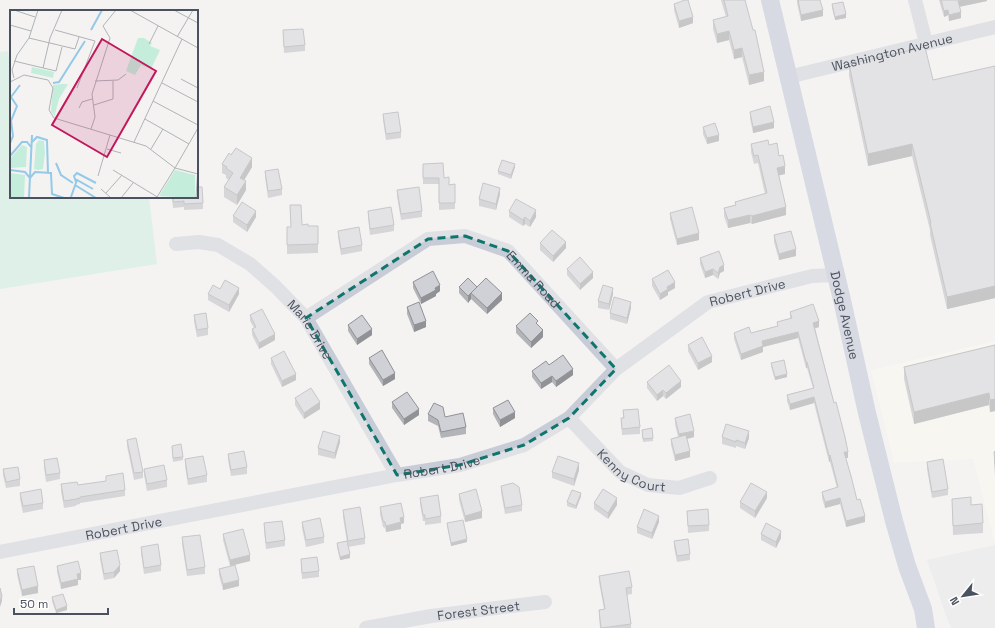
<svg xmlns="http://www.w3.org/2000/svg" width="995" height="628" viewBox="0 0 995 628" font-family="'Space Grotesk',sans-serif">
<rect width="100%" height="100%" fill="#f4f3f2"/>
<polygon fill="#fcfaef" points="995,341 995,544 973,459 894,463 871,370"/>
<polygon fill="#e4e6e9" points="995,545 995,628 951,628 946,616 927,560"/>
<polygon fill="#c4eedb" points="8,51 11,68 11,197 149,197 157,264 0,289 0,52"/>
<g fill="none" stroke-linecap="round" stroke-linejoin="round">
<g stroke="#c7ccd6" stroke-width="14">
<polyline points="915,0 926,43"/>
<path id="s1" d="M788,77L995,27"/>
<path id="s2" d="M176,244L199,242L218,245L250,264L275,286L306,318L397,475"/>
<path id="s3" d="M306,318L428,239L465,236L508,251L616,369"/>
<path id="s4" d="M569,418L620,472L648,485L679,488L710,478"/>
<path id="s5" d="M0,552L397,475L460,465L524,445L569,418L616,369L708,302L812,276L835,275"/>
<path id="s6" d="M366,628L431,616L545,602"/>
</g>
<path stroke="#b4bdcf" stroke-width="18" id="s7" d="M770,0L842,300L867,413L894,521L907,566L923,609L926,628"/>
</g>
<g fill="#b2b4b8">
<polygon points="721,0 745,0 764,81 749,85 742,57 734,59 729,40 717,43 713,29 713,20 726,17"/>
<polygon points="797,0 820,0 823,16 801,21 797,3"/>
<polygon points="939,0 987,0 987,1 959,7 961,18 949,21 948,15 944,17"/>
<polygon points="674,4 693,23 679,28 674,10"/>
<polygon points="832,4 846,18 835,20 832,8"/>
<polygon points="283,30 305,45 305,51 284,53"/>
<polygon points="849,64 933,80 995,66 995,298 947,309 930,235 930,230 912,156 868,166 849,76"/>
<polygon points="750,112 774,128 753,133 750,118"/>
<polygon points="383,114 401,132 401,138 386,140 383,120"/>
<polygon points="703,127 719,141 707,144 703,134"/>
<polygon points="751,144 769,145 779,156 785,174 779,175 786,215 752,224 750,223 728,228 724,216 724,208 735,205 735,202 765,194 758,163 754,164 751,152"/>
<polygon points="222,164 252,167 244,180 246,190 237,205 224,197 224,187 229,180 226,178 226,175 222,173"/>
<polygon points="423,164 444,178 449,185 455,184 455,209 439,210 439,184 423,184"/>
<polygon points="515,167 511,179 498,174 498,171"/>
<polygon points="265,171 282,189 282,195 268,198 265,177"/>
<polygon points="397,190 422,211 422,217 401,220 397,196"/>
<polygon points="500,194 496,210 479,206 479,199"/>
<polygon points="172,197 197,197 203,203 203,209 184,210 184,207 173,208"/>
<polygon points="290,205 302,225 308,226 318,244 318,253 287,254 287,227 291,227"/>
<polygon points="368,211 394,225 394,231 370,235 368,217"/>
<polygon points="509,211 536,217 530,227 525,224 523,226 509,217"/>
<polygon points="670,213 699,240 677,245 670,219"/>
<polygon points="233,216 256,217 247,232 233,222"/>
<polygon points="338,231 362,245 362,251 341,255 338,237"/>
<polygon points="774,235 796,256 779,260 774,242"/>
<polygon points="540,243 566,248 553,262 540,250"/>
<polygon points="700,258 724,271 720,273 718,279 713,275 705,278 700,264"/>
<polygon points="567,269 593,278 580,290 567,275"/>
<polygon points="652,279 675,288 668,292 668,295 660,300 652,286"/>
<polygon points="413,282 440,291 436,294 436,296 421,304 413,288"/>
<polygon points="459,287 477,287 502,300 487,314 471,299 468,303 459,293"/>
<polygon points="208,294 239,294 229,312 208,300"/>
<polygon points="613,294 609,310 598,308 598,301"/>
<polygon points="407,307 426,327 414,332 407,314"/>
<polygon points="631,308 627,324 610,319 610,313"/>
<polygon points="790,312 819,327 815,328 848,458 846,458 857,500 865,522 846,527 840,504 825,508 822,498 822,492 837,488 830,462 829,462 814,403 790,410 787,401 787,395 813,388 807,368 806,368 798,338 763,347 763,352 741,360 734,339 734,333 751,333 777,326 777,322 790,319"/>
<polygon points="194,315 208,328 208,335 197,337 194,321"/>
<polygon points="250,315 275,340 259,349 252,335 252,329 254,328 250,321"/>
<polygon points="348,325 372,335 357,345 348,331"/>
<polygon points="538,325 543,337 531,348 516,333 516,326"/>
<polygon points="688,345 712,362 698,370 688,351"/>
<polygon points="995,345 995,411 990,412 989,405 914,424 904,379 904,367"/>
<polygon points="271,358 296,380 282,387 271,364"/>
<polygon points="369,358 395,379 383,386 369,364"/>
<polygon points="771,363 787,377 775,380 771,366"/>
<polygon points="549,365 573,375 556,387 552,382 541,389 532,377 532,371"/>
<polygon points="647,382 681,387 666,399 663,396 657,401 647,388"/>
<polygon points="295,398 320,409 304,419 295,405"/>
<polygon points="392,402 419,415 404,425 392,408"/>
<polygon points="493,408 515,418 500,427 493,414"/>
<polygon points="623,410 640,427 640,434 622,435 621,418 623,418"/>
<polygon points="428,414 445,417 466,427 466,434 441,438 438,426 428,421"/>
<polygon points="675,418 694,437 687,439 690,457 675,461 671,445 671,439 678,437 675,424"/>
<polygon points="642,430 653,438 653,441 643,442"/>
<polygon points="722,437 749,438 745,449 736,446 736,448 722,444"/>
<polygon points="127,440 143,472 143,478 134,480 127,446"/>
<polygon points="340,442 335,459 318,455 318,448"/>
<polygon points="172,446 183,457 183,460 173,462"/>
<polygon points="995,451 995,476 994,464 994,452"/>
<polygon points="228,454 247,467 247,474 231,476 228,460"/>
<polygon points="185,459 207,475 207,482 188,485 185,466"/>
<polygon points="44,460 60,473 60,479 46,482 44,467"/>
<polygon points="927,462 948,489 948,495 932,498 927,469"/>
<polygon points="3,469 20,479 20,486 6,488 3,475"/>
<polygon points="144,469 167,480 167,487 147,491 144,475"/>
<polygon points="579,470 574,486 552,478 552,472"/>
<polygon points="106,476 125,490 125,496 80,503 80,504 76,505 76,506 64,508 61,491 61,484 78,485 106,481"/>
<polygon points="501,486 522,505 522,511 505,514 501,492"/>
<polygon points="20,493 43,503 43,509 23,513 20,499"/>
<polygon points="459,494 482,518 465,522 459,500"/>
<polygon points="581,496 576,509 567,506 567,502"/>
<polygon points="420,498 441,516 441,523 425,525 425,521 423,521 420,504"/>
<polygon points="767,498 755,518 740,508 740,502"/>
<polygon points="952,499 983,523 983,533 953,535"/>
<polygon points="594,503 617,505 608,519 594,509"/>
<polygon points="380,507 404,523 401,524 401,529 386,532 385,528 383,527 380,514"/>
<polygon points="343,510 365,538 365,544 348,547 350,558 340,560 337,547 337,543 347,543 343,517"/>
<polygon points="687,511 709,525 709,531 688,533"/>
<polygon points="302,522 324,537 324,543 306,547 302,528"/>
<polygon points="659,522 652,539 637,533 637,527"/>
<polygon points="264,523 285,540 285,546 266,549 264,530"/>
<polygon points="447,523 467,542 451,546 447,526"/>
<polygon points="223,534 250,561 230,566 223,540"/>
<polygon points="761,534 781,538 776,548 761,540"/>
<polygon points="182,537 205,567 205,574 187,576 182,544"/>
<polygon points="674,541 690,554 690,560 677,562 674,547"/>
<polygon points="141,547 161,565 161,571 144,574 141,553"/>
<polygon points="100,553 120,571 114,578 104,580 100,559"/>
<polygon points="301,559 319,571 319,577 302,579 301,565"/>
<polygon points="57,566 81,580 78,580 78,585 61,589 57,572"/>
<polygon points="17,569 38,593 22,596 17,575"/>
<polygon points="219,569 239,586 223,590 219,575"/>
<polygon points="599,576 632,587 632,594 626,595 631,624 631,628 600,628 599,616 599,610 604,609 599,582"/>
<polygon points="52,597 67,610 56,613 52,601"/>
</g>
<g fill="#919296">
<polygon points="964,0 987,0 987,1 958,7 958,1"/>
<polygon points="823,10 823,16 801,21 801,15"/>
<polygon points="948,10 948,15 944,17 944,11"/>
<polygon points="961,12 961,18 949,21 949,15"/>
<polygon points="846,14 846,18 835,20 835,17"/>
<polygon points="693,17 693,23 679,28 679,21"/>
<polygon points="729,31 729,40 717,43 717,34"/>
<polygon points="742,48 742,57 734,59 734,50"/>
<polygon points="764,72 764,81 749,85 749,75"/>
<polygon points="774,122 774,128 753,133 753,127"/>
<polygon points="719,135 719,141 707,144 707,138"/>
<polygon points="912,144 912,156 868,166 868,154"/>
<polygon points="252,158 252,167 240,187 240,178"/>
<polygon points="515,164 515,167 511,179 511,175"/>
<polygon points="785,166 785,174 777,176 777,168"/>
<polygon points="246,181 246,190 237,205 237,195"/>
<polygon points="500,188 500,194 496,210 496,204"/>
<polygon points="786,207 786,215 752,224 752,216"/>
<polygon points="536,210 536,217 530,227 530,221"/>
<polygon points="256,211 256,217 247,232 247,225"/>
<polygon points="750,215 750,223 728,228 728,220"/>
<polygon points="525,217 525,224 523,226 523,220"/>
<polygon points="699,233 699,240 677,245 677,239"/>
<polygon points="566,242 566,248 553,262 553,256"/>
<polygon points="796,249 796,256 779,260 779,254"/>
<polygon points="724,265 724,271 720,273 718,279 718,273 720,267"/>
<polygon points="713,269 713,275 705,278 705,272"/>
<polygon points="593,272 593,278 580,290 580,284"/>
<polygon points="675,282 675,288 668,292 668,295 660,300 660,294 667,287"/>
<polygon points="440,285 440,291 436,294 436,296 421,304 421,298 435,288"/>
<polygon points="995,286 995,298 947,309 947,297"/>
<polygon points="477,287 471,293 471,299 468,303 468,296"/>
<polygon points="239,288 239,294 229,312 229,305"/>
<polygon points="613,288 613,294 609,310 609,304"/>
<polygon points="502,293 502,300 487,314 487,308"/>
<polygon points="631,302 631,308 627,324 627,318"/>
<polygon points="426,321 426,327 414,332 414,325"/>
<polygon points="819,321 819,327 813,329 813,323"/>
<polygon points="372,329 372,335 357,345 357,339"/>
<polygon points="543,330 543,337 531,348 531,342"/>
<polygon points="798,332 798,338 763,347 763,352 741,360 741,354 762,341"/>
<polygon points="275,334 275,340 259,349 259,343"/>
<polygon points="712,356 712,362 698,370 698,363"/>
<rect x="806" y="362" width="1" height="6"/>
<polygon points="573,369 573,375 556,387 556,381"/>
<polygon points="395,373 395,379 383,386 383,380"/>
<polygon points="296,374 296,380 282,387 282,381"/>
<polygon points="787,374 787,377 775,380 775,377"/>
<polygon points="552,376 552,382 541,389 541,383"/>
<polygon points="681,381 681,387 666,399 666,393"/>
<polygon points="663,390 663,396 657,401 657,395"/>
<polygon points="989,393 989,405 914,424 914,412"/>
<polygon points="814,397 814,403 790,410 790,404"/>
<polygon points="995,399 995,411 990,412 990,400"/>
<polygon points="320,402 320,409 304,419 304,413"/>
<polygon points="419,409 419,415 404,425 404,419"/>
<polygon points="515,412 515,418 500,427 500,420"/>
<polygon points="694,431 694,437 679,441 679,434"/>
<polygon points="749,431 749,438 745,449 745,443"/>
<polygon points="340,436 340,442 335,459 335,453"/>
<polygon points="690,451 690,457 675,461 675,455"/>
<rect x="844" y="452" width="4" height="6"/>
<polygon points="830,455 830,462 829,462 829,456"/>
<polygon points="579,463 579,470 574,486 574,479"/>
<polygon points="767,492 767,498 755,518 755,511"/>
<polygon points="581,493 581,496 576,509 576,506"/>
<polygon points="617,498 617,505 608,519 608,513"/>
<polygon points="840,498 840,504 825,508 825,502"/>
<polygon points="482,511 482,518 465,522 465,516"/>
<polygon points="659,516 659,522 652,539 652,533"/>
<polygon points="865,516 865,522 846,527 846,521"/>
<polygon points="404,517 404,523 401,524 401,529 386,532 386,526 400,518"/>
<polygon points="781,531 781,538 776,548 776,542"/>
<polygon points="467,539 467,542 451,546 451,543"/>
<polygon points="350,554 350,558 340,560 340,557"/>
<polygon points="250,555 250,561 230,566 230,560"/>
<polygon points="120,565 120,571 114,578 114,572"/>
<polygon points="81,573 81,580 78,580 78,585 61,589 61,583 77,574"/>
<polygon points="239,580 239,586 223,590 223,584"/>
<polygon points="38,586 38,593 22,596 22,590"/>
<polygon points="2,596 2,601 0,607 0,602"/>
<polygon points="67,606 67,610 56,613 56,610"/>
</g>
<g fill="#cfd1d6" stroke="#919296">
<polygon points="685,0 688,0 693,17 679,21 674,4"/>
<polygon points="724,0 745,0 753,30 755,30 764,72 749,75 742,48 734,50 729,31 717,34 713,20 728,16"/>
<polygon points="798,0 820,0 823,10 801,15"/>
<polygon points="941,0 964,0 958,1 961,12 949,15 948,10 944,11"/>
<polygon points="843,2 846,14 835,17 832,4"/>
<polygon points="303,29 305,45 284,47 283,30"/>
<polygon points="925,47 933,80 995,66 995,286 947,297 930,223 931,223 912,144 868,154 849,64"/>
<polygon points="770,106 774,122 753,127 750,112"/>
<polygon points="398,112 401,132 386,134 383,114"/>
<polygon points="715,123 719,135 707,138 703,127"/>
<polygon points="768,140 769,145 777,143 779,156 783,155 785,166 777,168 786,207 752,216 750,215 728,220 724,208 736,205 735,202 767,193 758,155 754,156 751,144"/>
<polygon points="236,148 252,158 240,178 246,181 237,195 224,187 233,173 226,168 227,167 222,164 229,153 231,155"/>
<polygon points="502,160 515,164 511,175 498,171"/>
<polygon points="443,163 444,178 449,177 449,185 455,184 455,203 439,203 439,178 423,178 423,164"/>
<polygon points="278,169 282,189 268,191 265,171"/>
<polygon points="483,183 500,188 496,204 479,199"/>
<polygon points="197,187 202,187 203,203 184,204 184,201 173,202 173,197 197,197"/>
<polygon points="419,187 422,211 401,214 397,190"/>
<polygon points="516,199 536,210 530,221 525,217 523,220 509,211"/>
<polygon points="242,202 256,211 247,225 233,216"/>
<polygon points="290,205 301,205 302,225 308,224 308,226 318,226 318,244 287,245 287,227 291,227"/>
<polygon points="391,207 394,225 370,229 368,211"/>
<polygon points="692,207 699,233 677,239 670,213"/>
<polygon points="359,227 362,245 341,249 338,231"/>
<polygon points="552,230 566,242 553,256 540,243"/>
<polygon points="791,231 796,249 779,254 774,235"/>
<polygon points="719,251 724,265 720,267 718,273 713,269 705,272 700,258"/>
<polygon points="580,257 593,272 580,284 567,269"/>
<polygon points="668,270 675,282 667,287 668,289 660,294 652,279"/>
<polygon points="433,271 440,285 435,288 436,290 421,298 413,282"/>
<polygon points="468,278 477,287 468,296 459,287"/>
<polygon points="486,278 502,293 487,308 471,293"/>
<polygon points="225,280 239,288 229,305 208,294 213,285 220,289"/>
<polygon points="603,285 613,288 609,304 598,301"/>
<polygon points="614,297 631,302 627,318 610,313"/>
<polygon points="419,302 426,321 414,325 407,307"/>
<polygon points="813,304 819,321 813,323 834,403 836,402 845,437 848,452 844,452 851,476 857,500 860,499 865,516 846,521 840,498 825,502 822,492 838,487 830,455 829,456 814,397 790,404 787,395 814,388 807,362 806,362 798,332 762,341 763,346 741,354 734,333 749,327 751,333 778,326 777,322 792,318 790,312"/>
<polygon points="262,309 275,334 259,343 252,329 256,327 250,315"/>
<polygon points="206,313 208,328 197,330 194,315"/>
<polygon points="530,313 538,321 536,323 543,330 531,342 516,326"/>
<polygon points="362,315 372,329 357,339 348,325"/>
<polygon points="702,337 712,356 698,363 688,345"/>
<polygon points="995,345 995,399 990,400 989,393 914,412 904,367"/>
<polygon points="382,350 395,373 383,380 369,358"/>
<polygon points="284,351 296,374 282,381 271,358"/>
<polygon points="563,355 573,369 556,381 552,376 541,383 532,371 546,361 549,365"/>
<polygon points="784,360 787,374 775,377 771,363"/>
<polygon points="669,365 681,381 666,393 663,390 657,395 647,382"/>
<polygon points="311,388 320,402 304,413 295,398"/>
<polygon points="407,392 419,409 404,419 392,402"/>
<polygon points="508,400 515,412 500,420 493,408"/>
<polygon points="434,403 443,407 445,417 463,413 466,427 441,432 438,420 428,414"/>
<polygon points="638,409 640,427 622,429 621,418 624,418 623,410"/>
<polygon points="690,414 694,431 679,434 675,418"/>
<polygon points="726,424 749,431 745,443 736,440 736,442 722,437"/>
<polygon points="652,428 653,438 643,439 642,430"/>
<polygon points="323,431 340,436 335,453 318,448"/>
<polygon points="686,435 690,451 675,455 671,439"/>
<polygon points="136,438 143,472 134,473 127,440"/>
<polygon points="181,444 183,457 173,458 172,446"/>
<polygon points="244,451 247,467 231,470 228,454"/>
<polygon points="995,451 995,464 994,452"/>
<polygon points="203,456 207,475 188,479 185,459"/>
<polygon points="558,456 579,463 574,479 552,472"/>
<polygon points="57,458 60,473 46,475 44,460"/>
<polygon points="943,459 948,489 932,492 927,462"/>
<polygon points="164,465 167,480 147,484 144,469"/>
<polygon points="18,467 20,479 6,482 3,469"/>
<polygon points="123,473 125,490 80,497 80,498 76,499 64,501 61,484 77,482 78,485 106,481 106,476"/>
<polygon points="513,483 519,487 522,505 505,508 501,486"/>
<polygon points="751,483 767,492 755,511 740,502"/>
<polygon points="41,489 43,503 23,506 20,493"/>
<polygon points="476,489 482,511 465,516 459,494"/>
<polygon points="603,489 617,498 608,513 594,503"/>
<polygon points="572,490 581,493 576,506 567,502"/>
<polygon points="438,495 441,516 425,519 425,515 423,515 420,498"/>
<polygon points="971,497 971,505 982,504 983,523 953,526 952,499"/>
<polygon points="401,503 404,517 400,518 401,522 386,526 385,522 383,521 380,507"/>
<polygon points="360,507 365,538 348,541 343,510"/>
<polygon points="644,509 659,516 652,533 637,527"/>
<polygon points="708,509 709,525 688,526 687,511"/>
<polygon points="320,518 324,537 306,540 302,522"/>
<polygon points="463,520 467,539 451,543 447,523"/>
<polygon points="282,521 285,540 266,543 264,523"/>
<polygon points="766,523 781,531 776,542 761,534"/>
<polygon points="243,529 250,555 230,560 223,534"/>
<polygon points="200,535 205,567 187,570 182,537"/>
<polygon points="688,539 690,554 677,556 674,541"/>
<polygon points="347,541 350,554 340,557 337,543"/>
<polygon points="158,544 161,565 144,568 141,547"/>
<polygon points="117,550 120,565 114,572 104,574 100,553"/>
<polygon points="317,557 319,571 302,573 301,559"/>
<polygon points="78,561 81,573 77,574 78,579 61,583 57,566"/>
<polygon points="235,565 239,580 223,584 219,569"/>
<polygon points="34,566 38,586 22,590 17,569"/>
<polygon points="629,571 632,587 626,588 631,624 601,628 599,610 605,609 599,576"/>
<polygon points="0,588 2,596 0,602"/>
<polygon points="63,594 67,606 56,610 52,597"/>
</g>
<path d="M0 0H995V628H0ZM465,236L508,251L616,369L569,418L524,445L460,465L397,475L306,318L428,239Z" fill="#f4f3f2" fill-opacity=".55" fill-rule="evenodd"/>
<path fill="none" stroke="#0f766e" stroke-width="3" stroke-dasharray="8 5" stroke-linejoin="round" d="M465,236L508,251L616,369L569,418L524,445L460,465L397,475L306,318L428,239Z"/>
<g text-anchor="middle" stroke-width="3.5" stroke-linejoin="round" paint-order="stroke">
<g font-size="13" fill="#4b525f" stroke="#fff">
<text dy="5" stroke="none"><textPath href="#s1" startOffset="107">Washington Avenue</textPath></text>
<text dy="5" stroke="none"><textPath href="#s3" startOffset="266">Emma Road</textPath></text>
<text dy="5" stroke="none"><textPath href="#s5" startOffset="810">Robert Drive</textPath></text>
<text dy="5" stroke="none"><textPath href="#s7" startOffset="324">Dodge Avenue</textPath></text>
<text dy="5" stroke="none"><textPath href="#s2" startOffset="169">Marie Drive</textPath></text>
<text dy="5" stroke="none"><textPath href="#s5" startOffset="450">Robert Drive</textPath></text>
<text dy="5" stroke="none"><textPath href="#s4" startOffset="84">Kenny Court</textPath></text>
<text dy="5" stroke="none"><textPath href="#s5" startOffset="126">Robert Drive</textPath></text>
<text dy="5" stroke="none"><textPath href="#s6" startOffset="114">Forest Street</textPath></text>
</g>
</g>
<g transform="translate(10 10)">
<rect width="188" height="188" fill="#f4f3f2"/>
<path d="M128,28H134L142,33L140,36L150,40L141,59L131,55L125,65L116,61ZM22,57L44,62L43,68L21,63ZM51,74H58L49,89L45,104L46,108L41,101L43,75ZM29,130L34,131L35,143L33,159L28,160L24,159L26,134ZM12,135L17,137L16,157L0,158V149ZM165,160L185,165V188L149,186ZM0,163L15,165L14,188H0Z" fill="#c4eedb"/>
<path fill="none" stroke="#94c9e8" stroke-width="2" d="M81,20L92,0M43,73L49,72L75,31M0,133L3,126L1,111L7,96L1,87L10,75M21,133L27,127L37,130L38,163M0,146L12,132H17L21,137M46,153L51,165L63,173M0,160L15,162L20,168L25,162L41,163L42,184L54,188M66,172L64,166L67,163L86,173M65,175L86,188M61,187L67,170L83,179M19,188L22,125"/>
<path fill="none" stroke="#b0b3b7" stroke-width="1" d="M4,0L25,7M120,0L188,38M164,0L188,13M0,15L21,21M45,20L85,31L67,78M167,27L183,0M19,28L65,39L69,27M139,34L148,16M4,51L46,61L52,37M33,58L40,28L52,0M4,68L2,60L7,45L19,28L28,0M171,69L188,78M85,71L108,70L116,64M0,72L14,65L38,70L43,78L39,100L44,108L136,136L165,158L188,164M152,73L188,92M143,91L188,115M84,95L103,89V71M69,98L72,92L82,89M135,109L179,134M81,119L85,107L82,84L100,28L93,16L106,0M124,132L172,29M97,139L111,143M141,139L153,119M165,158L188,118M103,160L149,188M88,166L100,125M91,179L101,188M96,183L112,165M147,187L165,158M111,188L123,173M186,188L188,156"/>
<path fill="#c2185b" fill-opacity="0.15" stroke="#c2185b" stroke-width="2" d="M92,29L146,61L97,147L42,115Z"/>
<rect width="188" height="188" fill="none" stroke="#4b525f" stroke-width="2"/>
</g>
<g transform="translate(963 596) rotate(240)" stroke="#ffffff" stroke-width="3" paint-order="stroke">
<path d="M0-3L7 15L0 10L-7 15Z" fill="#4b525f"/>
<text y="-6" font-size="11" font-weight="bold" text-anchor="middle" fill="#4b525f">N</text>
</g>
<path d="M14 608v6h94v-6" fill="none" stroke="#4b525f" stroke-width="2"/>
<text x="20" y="608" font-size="12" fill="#4b525f" stroke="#ffffff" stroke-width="3" paint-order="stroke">50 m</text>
</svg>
